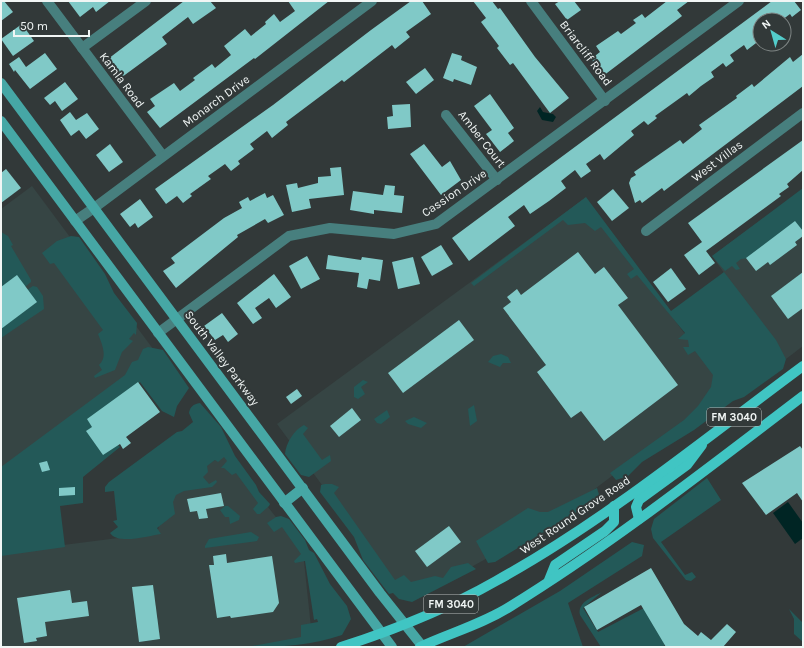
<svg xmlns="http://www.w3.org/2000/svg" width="804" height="648" viewBox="0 0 804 648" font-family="Karla,sans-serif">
<rect width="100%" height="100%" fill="#323939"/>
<g fill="#364544">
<polygon points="32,186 162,361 1,481 1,209"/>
<polygon points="803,189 803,346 786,359 712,256"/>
<polygon points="585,198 726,390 547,525 455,576 425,590 395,584 277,424"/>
<polygon points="226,453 303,552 312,637 250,647 1,647 1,553 157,533 170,489"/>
</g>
<g fill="#235958">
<polygon points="803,188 803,232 749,258 741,259 736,263 740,269 736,270 732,266 725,271 712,256"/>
<polygon points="586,197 671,311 724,272 776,340 786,359 783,369 762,384 744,397 733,401 694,430 642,462 628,476 616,480 610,473 684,420 698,406 711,387 713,375 695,351 688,355 683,347 689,347 688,340 678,339 685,333 637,275 631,279 627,274 634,269 601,227 595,231 585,223 568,225 563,220 474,286 471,283"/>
<polygon points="1,232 8,236 13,245 11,246 31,280 31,282 25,287 27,290 33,286 37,287 43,296 44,309 1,338"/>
<path d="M71,236L79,237L105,274L114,293L137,323L136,335L134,333L129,339L133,341L122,352L115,370L95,378L94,376L102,370L99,365C108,357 102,344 98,334L103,330L54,263L50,264L42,253L57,241Z"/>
<polygon points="148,347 163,350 189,388 177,406 174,417 162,411 140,382 91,418 120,447 83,477 83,503 60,506 65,547 1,556 1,467 125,375 132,362 138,360 143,349"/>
<polygon points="501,354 508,357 511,363 503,363 500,367 488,362 493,356"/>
<polygon points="363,380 368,382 361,387 365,394 358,399 354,397 354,387"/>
<path d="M200,403L221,427L235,456L256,485L259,492L270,504L269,506L260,514H257L253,509L258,503L236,473L232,475L224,468H221L227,461L224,457L218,462L215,460L207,466L208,472L203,477L209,484L216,480L217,482L212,487L184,491L176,495L173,502L175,514L157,528L161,534C148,536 118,545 110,533L118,527L113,521L117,520L114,491L105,492V487L109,482L177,432L182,431L193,422L189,413C190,407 193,404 200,403Z"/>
<polygon points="474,405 477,421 470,426 468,409"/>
<polygon points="387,410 390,417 381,424 377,423 374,419"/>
<polygon points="414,417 427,423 421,428 408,424 405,421"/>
<path d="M304,425L308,428L303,434L322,460L330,455L331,461L309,477L301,475L285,454C286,443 294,430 304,425Z"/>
<polygon points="707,478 721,500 661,542 685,575 692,572 696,577 691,581 686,580 653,538 651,529 654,519"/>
<polygon points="325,484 332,484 339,487 334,493 395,580 404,575 411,582 435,576 443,578 451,567 468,563 476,569 412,602 399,599 393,593 389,594 363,560 354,537 320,492 321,485"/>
<polygon points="597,488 600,498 495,562 488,563 476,541 528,508 540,512 548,512"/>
<polygon points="225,506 228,506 240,516 239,520 230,524 229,517 225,517 220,510"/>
<path d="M281,516L289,519L305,540L309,550L314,553L330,584L347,606L351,619L342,635C308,646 283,647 247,647L301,637V625L318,622L317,619L314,620L305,561L295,563L294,561L301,554L282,527L274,532L267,523L276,517Z"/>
<polygon points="251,532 259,537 257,541 205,548 205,546 209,539"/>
<polygon points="632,542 644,545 642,556 568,603 583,647 463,647 560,591"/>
<path d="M602,592L583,608L598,632L644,608L666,643L663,647H601L580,615C577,602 593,597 602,592Z"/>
<polygon points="789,609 803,623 803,642 794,634 794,619"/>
</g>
<g fill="#002524">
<polygon points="540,107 543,112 553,114 556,117 553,122 542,120 537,111"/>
<polygon points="788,502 803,523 803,538 795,544 773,513"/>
</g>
<g fill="#80c9c7">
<polygon points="1,1 4,1 13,12 1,21"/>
<polygon points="68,1 110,1 96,12 93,7 80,17"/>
<polygon points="184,1 210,1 216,8 193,24 188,17 162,37 167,44 118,80 104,62"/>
<polygon points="288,1 329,1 255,59 254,58 160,128 147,112 155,106 150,99 174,83 180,91 195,80 193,78 212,64 215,68 231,55 224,46 245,29 251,36 266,24 265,22 274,14 280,22 295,11"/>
<polygon points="411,1 422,1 431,14 406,32 410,37 395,49 392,45 344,82 342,80 286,122 288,125 272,138 267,131 250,144 254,149 238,161 240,164 231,171 225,164 208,176 211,179 190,194 192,196 183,203 177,196 166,204 155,189 273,105 371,30"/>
<polygon points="473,1 492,1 498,9 500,8 535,57 569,98 550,113 513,63 510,65 497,48 499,46 481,22 486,18"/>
<polygon points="560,1 574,1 581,10 567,20 555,4"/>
<polygon points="667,1 689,1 677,10 682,16 603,76 591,59 600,52 596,46 618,31 621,34 636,23 633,20 642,14 645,18"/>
<polygon points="772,1 794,1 801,10 792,17 790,14 782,20 760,20 760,40 747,50 744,45 730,55 734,61 726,67 723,63 711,72 714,77 701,86 689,96 687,93 655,116 657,118 648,125 644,121 631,131 634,135 604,160 600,154 586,164 591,171 581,178 575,170 561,181 566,188 549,201 530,214 524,205 508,217 515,226 469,261 452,238"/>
<polygon points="22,24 34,41 13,56 1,39"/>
<polygon points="45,53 57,69 30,89 15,70 14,72 9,64 19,57 26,67"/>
<polygon points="452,53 462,56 461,60 477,67 471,85 454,79 453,82 443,78"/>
<polygon points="803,54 803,86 664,191 662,188 642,203 640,200 635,203 629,183 631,178 636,175 634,172 680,140 683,144 702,129 699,125 737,98 736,96 752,84 754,87 790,57 793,62"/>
<polygon points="425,68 434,80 416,94 406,82"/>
<polygon points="65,82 78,99 62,111 55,101 50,105 44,98"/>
<polygon points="490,94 514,128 508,133 514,141 500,152 486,134 492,130 474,106"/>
<polygon points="410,104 411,127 388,129 387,117 393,116 392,105"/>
<polygon points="70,112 76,120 87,113 99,129 86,139 79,130 71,136 60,120"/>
<polygon points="803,140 803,170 787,184 789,187 779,194 781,196 706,251 715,263 699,275 684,255 702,242 688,223"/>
<polygon points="110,144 123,162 109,172 96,155"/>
<polygon points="424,144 442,167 450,161 461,180 441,195 410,154"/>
<polygon points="341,167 344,195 309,199 311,208 292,212 286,185 297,183 298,188 318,183 318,177 331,176 330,168"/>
<polygon points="6,169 21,188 1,203 1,173"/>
<polygon points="385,185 395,186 394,195 404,196 402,213 374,210 374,214 350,210 353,191 383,195"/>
<polygon points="613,189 629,208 612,221 597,202"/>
<polygon points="265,193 267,198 273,195 284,215 268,223 265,219 237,235 238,237 176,288 163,271 175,263 171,258 224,218 242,208 239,202 248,197 250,201"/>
<polygon points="140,199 153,217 138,228 135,223 130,227 120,214"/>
<polygon points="795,221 803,231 803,236 795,242 797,245 770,265 768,262 756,271 746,258"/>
<polygon points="441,245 453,264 432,276 421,257"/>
<polygon points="578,252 595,274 604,267 628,298 618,305 678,385 604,441 581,411 571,418 537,372 546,365 503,308 511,302 507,297 517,289 521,295"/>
<polygon points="328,255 361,260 362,257 383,260 380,281 369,279 367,289 357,287 359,273 326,269"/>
<polygon points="307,256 320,279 301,289 289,266"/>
<polygon points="413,257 420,284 398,289 392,262"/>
<polygon points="671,268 686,289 668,302 653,282"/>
<polygon points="803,272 803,308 788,319 771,296"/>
<polygon points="274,274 291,297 276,308 269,298 255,308 262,318 253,324 237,303"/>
<polygon points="17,275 37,302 1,329 1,287"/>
<polygon points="222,313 238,334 228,342 223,335 215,340 204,326"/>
<polygon points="459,320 474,340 403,393 388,373"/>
<polygon points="138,382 160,412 126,437 131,443 123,449 120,444 103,455 86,431 92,427 87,419"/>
<polygon points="297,389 302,396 291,404 286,397"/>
<polygon points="352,408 361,420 339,437 330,426"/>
<polygon points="800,446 803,450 803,502 797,493 766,515 742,483"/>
<polygon points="47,461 50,470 42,472 39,463"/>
<polygon points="75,487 75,495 59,496 59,488"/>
<polygon points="221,493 224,506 206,509 208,518 199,519 197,511 190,512 187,499"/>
<polygon points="449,526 461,542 427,567 415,551"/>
<polygon points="226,554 227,563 272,556 279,603 273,612 231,618 230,616 217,618 209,565 214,565 213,556"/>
<polygon points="651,568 684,624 698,636 701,632 711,640 727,624 736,632 723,647 666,647 641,605 597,630 584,607"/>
<polygon points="153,585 160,639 139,642 132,587"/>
<polygon points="70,590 72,603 87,601 89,616 45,622 47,636 36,638 37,641 24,643 17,598"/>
</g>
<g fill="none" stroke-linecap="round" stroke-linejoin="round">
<g stroke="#477f7e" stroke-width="10">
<polyline points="47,1 163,156"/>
<polyline points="531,1 605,101"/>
<polyline points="82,48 146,1"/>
<polyline points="446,115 497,180"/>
<polyline points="75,221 94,208 372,1"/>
<polyline points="646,231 803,113"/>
<polyline points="158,333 289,236 330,228 394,234 436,224 739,1"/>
</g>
<g stroke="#46a7a5" stroke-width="10">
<polyline points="1,83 380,593 423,647"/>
<polyline points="1,121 392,647"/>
<polyline points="284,503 303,488"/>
</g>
<g stroke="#40c5c3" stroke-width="10">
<polyline points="639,519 636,507 639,500 687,465 702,445"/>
<polyline points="549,580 555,565 605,531 614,522 614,506"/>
<path d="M341,647C394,630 447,609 496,581C605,521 703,440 803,366"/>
<path d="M420,647C450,633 483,624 511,606C613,543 708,468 803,396"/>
</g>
</g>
<g text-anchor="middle" stroke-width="4" stroke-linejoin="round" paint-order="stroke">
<g fill="#323939" stroke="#b8bdbd" stroke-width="1">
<rect x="707" y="408" width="54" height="18" rx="3"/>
<rect x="424" y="595" width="54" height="18" rx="3"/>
</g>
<g font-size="11" font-weight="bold" fill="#f1f6f5">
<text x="734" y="421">FM 3040</text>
<text x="451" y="608">FM 3040</text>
</g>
<g font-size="12" fill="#f1f6f5" stroke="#323939">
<text transform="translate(586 53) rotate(53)" y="4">Briarcliff Road</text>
<text transform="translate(122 80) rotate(53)" y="4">Kamla Road</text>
<text transform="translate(216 101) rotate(-36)" y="4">Monarch Drive</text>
<text transform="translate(482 139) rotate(52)" y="4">Amber Court</text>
<text transform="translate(717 161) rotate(-37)" y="4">West Villas</text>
<text transform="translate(454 193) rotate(-34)" y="4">Cassion Drive</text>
<text transform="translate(222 358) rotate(53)" y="4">South Valley Parkway</text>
<text transform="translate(575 515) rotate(-34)" y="4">West Round Grove Road</text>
</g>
</g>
<rect width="804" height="648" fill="none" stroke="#f1f6f5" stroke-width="4"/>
<g transform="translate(772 32) rotate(323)"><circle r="19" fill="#323939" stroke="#7e8584"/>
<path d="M0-3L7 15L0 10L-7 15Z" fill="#53cdcb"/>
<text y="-6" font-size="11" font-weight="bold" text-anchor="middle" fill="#f1f6f5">N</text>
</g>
<path d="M14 30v6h75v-6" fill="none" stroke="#f1f6f5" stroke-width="2"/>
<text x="20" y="30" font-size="12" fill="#f1f6f5" stroke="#323939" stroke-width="3" paint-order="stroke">50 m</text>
</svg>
